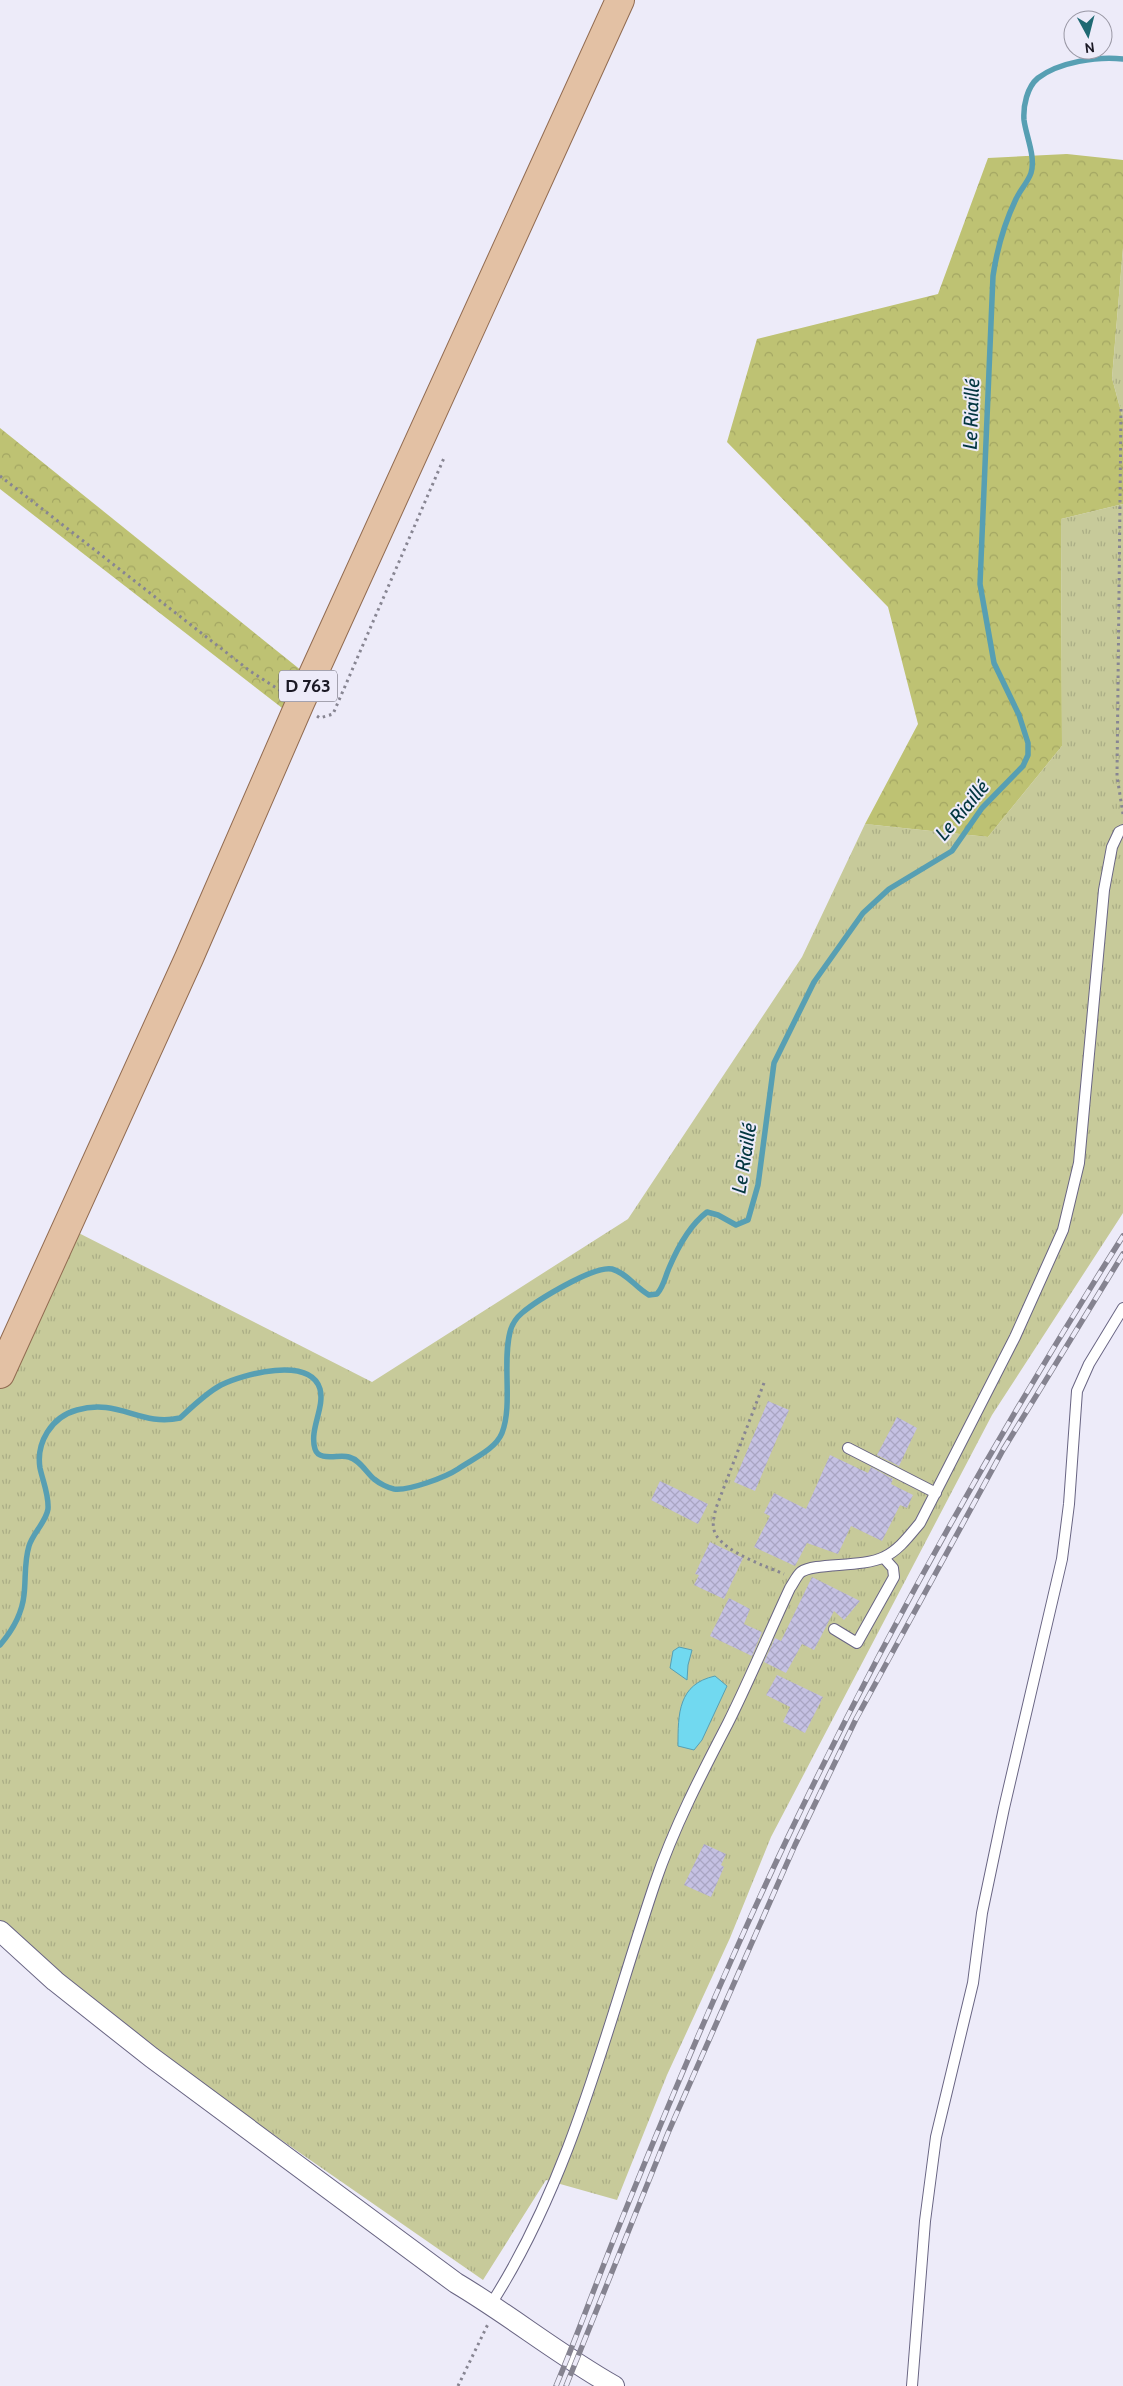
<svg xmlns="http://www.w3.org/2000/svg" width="1123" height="2386" viewBox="0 0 1123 2386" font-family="Cabin,sans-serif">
<defs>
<pattern id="grass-tufts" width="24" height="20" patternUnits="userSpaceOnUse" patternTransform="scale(1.25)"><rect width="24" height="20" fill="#c7ca9a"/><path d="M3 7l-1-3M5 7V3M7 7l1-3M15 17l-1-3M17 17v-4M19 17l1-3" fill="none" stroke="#aaad85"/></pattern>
<pattern id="forest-crowns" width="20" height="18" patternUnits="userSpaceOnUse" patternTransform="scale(1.25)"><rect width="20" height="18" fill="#bec273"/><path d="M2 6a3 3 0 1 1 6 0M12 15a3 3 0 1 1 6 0" fill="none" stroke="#a3a663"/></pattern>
<pattern id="building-cross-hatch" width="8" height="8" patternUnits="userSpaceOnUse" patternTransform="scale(1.25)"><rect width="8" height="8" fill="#c5c1e3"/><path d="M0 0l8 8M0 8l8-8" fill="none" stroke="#a9a5c3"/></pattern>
</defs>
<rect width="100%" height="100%" fill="#edebf9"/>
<g fill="url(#grass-tufts)">
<polygon points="1123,248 1123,419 1112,378"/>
<polygon points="1123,504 1123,1213 992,1415 771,1837 730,1938 667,2075 617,2200 546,2180 483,2280 68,1992 0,1927 0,1386 57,1222 372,1382 628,1219 802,957 865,824 988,837 1062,746 1061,519"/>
</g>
<g fill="url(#forest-crowns)">
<polygon points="1067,154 1123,160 1123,248 1112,378 1123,419 1123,504 1061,519 1062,746 988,837 865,824 918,724 888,607 727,442 757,339 938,294 988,158"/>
<polygon points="0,428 302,671 286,711 0,489"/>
</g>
<g fill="#71d9f0" stroke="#579fb3">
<polygon points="679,1647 692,1650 688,1665 687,1680 670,1668 673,1651"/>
<path d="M715,1676L727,1686L702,1740L694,1750L678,1746C678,1714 678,1684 715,1676Z"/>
</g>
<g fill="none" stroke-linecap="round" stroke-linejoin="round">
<path stroke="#579fb3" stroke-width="5.5" d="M0,1645C12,1631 22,1614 24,1595C26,1579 24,1562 29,1546C33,1533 46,1522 48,1509C49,1495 43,1482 40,1468C36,1443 51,1417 77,1410C119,1398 140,1427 180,1418C192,1407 206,1393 221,1385C243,1374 310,1356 320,1389C325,1408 309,1429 315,1449C319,1462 339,1454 349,1457C360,1460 366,1472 374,1479C379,1483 388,1488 394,1489C409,1491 446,1477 458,1469C472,1459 495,1450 502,1433C513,1405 502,1363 510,1332C512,1324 516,1318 522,1313C536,1301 594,1265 612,1269C627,1273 636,1288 649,1295L657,1294C664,1286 665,1277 669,1268C677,1249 690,1225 707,1212L718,1215L736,1225L748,1220L758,1185L774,1063L814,982L863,913L889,889L952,851L982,808L1023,766L1028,755V743L1019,715L994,663L980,584L993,276C997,249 1004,224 1016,199C1020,190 1028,182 1031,173C1036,157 1026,136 1024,120C1023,106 1027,87 1038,78C1059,62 1098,56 1123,59"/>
</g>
<g fill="url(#building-cross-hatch)">
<polygon points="768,1401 789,1410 755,1491 734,1482"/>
<polygon points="897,1417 917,1428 899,1466 877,1455"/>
<polygon points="830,1455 868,1473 871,1467 893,1479 891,1484 913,1495 907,1508 900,1505 882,1541 851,1526 838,1554 807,1543 795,1566 754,1547 770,1516 764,1513 774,1493 806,1509"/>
<polygon points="660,1481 708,1504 698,1524 651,1500"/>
<polygon points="710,1542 743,1558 724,1599 694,1585 699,1575 695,1574"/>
<polygon points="812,1577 860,1601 844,1620 834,1611 814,1650 802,1644 786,1673 764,1662 775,1638 781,1641"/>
<polygon points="729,1598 750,1609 744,1624 762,1632 752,1656 710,1636"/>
<polygon points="777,1675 823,1697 805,1733 783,1722 790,1707 766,1695"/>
<polygon points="704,1844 726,1854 721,1865 724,1867 711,1897 684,1885"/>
</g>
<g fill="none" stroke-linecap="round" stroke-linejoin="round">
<g stroke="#696583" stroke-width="12">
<g id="service">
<polyline points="848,1448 936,1493"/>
<polyline points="834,1629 857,1643 894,1577 893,1568 884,1558"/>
<path d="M491,2304C573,2176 607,2025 655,1883C674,1827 701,1775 728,1723C750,1679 769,1633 790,1588C793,1584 797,1575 801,1572C815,1562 862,1568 884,1557C899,1550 909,1536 920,1523L1015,1337L1063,1230L1079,1163L1104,890L1112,847L1119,832L1123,830"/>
<polyline points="912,2386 925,2221 936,2137 973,1983 982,1913 1004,1808 1062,1559 1069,1504 1077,1391 1089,1364 1123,1308"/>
</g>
</g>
<g stroke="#696583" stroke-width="22">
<path id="minor" d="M0,1931L55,1981L151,2057L456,2283C510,2315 559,2355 614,2386"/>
</g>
<g stroke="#916b51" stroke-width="30">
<polyline id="primary" points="0,1374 189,958 300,703 620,0"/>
</g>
<g stroke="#878592" stroke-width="3" stroke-dasharray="2.5 4" stroke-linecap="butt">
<polyline points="1121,409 1117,776 1123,814"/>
<polyline points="0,476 250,671 281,691"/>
<polyline points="317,716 320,718 333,714 444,458"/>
<path d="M764,1383L716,1508C714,1517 711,1526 716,1535C727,1553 765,1566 784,1574"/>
<polyline points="458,2386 488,2324"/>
</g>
<use href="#service" stroke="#fff" stroke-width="10"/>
<use href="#minor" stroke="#fff" stroke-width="20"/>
<use href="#primary" stroke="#e3c1a4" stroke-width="28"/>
<g stroke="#858390" stroke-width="5.5">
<g id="rail">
<path d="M556,2386C577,2336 595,2286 615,2236C669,2102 725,1969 787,1839C886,1631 1000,1430 1123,1236"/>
<polyline points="566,2386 668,2133 795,1845 856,1719 1003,1450 1123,1254"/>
</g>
</g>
<use href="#rail" stroke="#edebf9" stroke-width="4" stroke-dasharray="11" stroke-linecap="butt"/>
</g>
<g text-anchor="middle" stroke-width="4" stroke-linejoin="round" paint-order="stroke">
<rect fill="#edebf9" stroke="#5a5865" stroke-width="1" x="279" y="670.5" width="58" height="31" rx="4"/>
<g font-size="18" font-weight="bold" fill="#1b1925">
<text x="308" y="692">D 763</text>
</g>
<g font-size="20" font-style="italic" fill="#033640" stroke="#edebf9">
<text transform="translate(971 414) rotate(-88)" y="7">Le Riaillé</text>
<text transform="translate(962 810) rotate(-50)" y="7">Le Riaillé</text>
<text transform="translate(744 1158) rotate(-81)" y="7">Le Riaillé</text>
</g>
</g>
<g transform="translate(1088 35) rotate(173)"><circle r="24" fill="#edebf9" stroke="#9997a4"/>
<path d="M0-4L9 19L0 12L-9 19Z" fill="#1f6973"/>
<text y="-8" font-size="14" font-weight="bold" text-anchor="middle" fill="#1b1925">N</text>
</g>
</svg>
